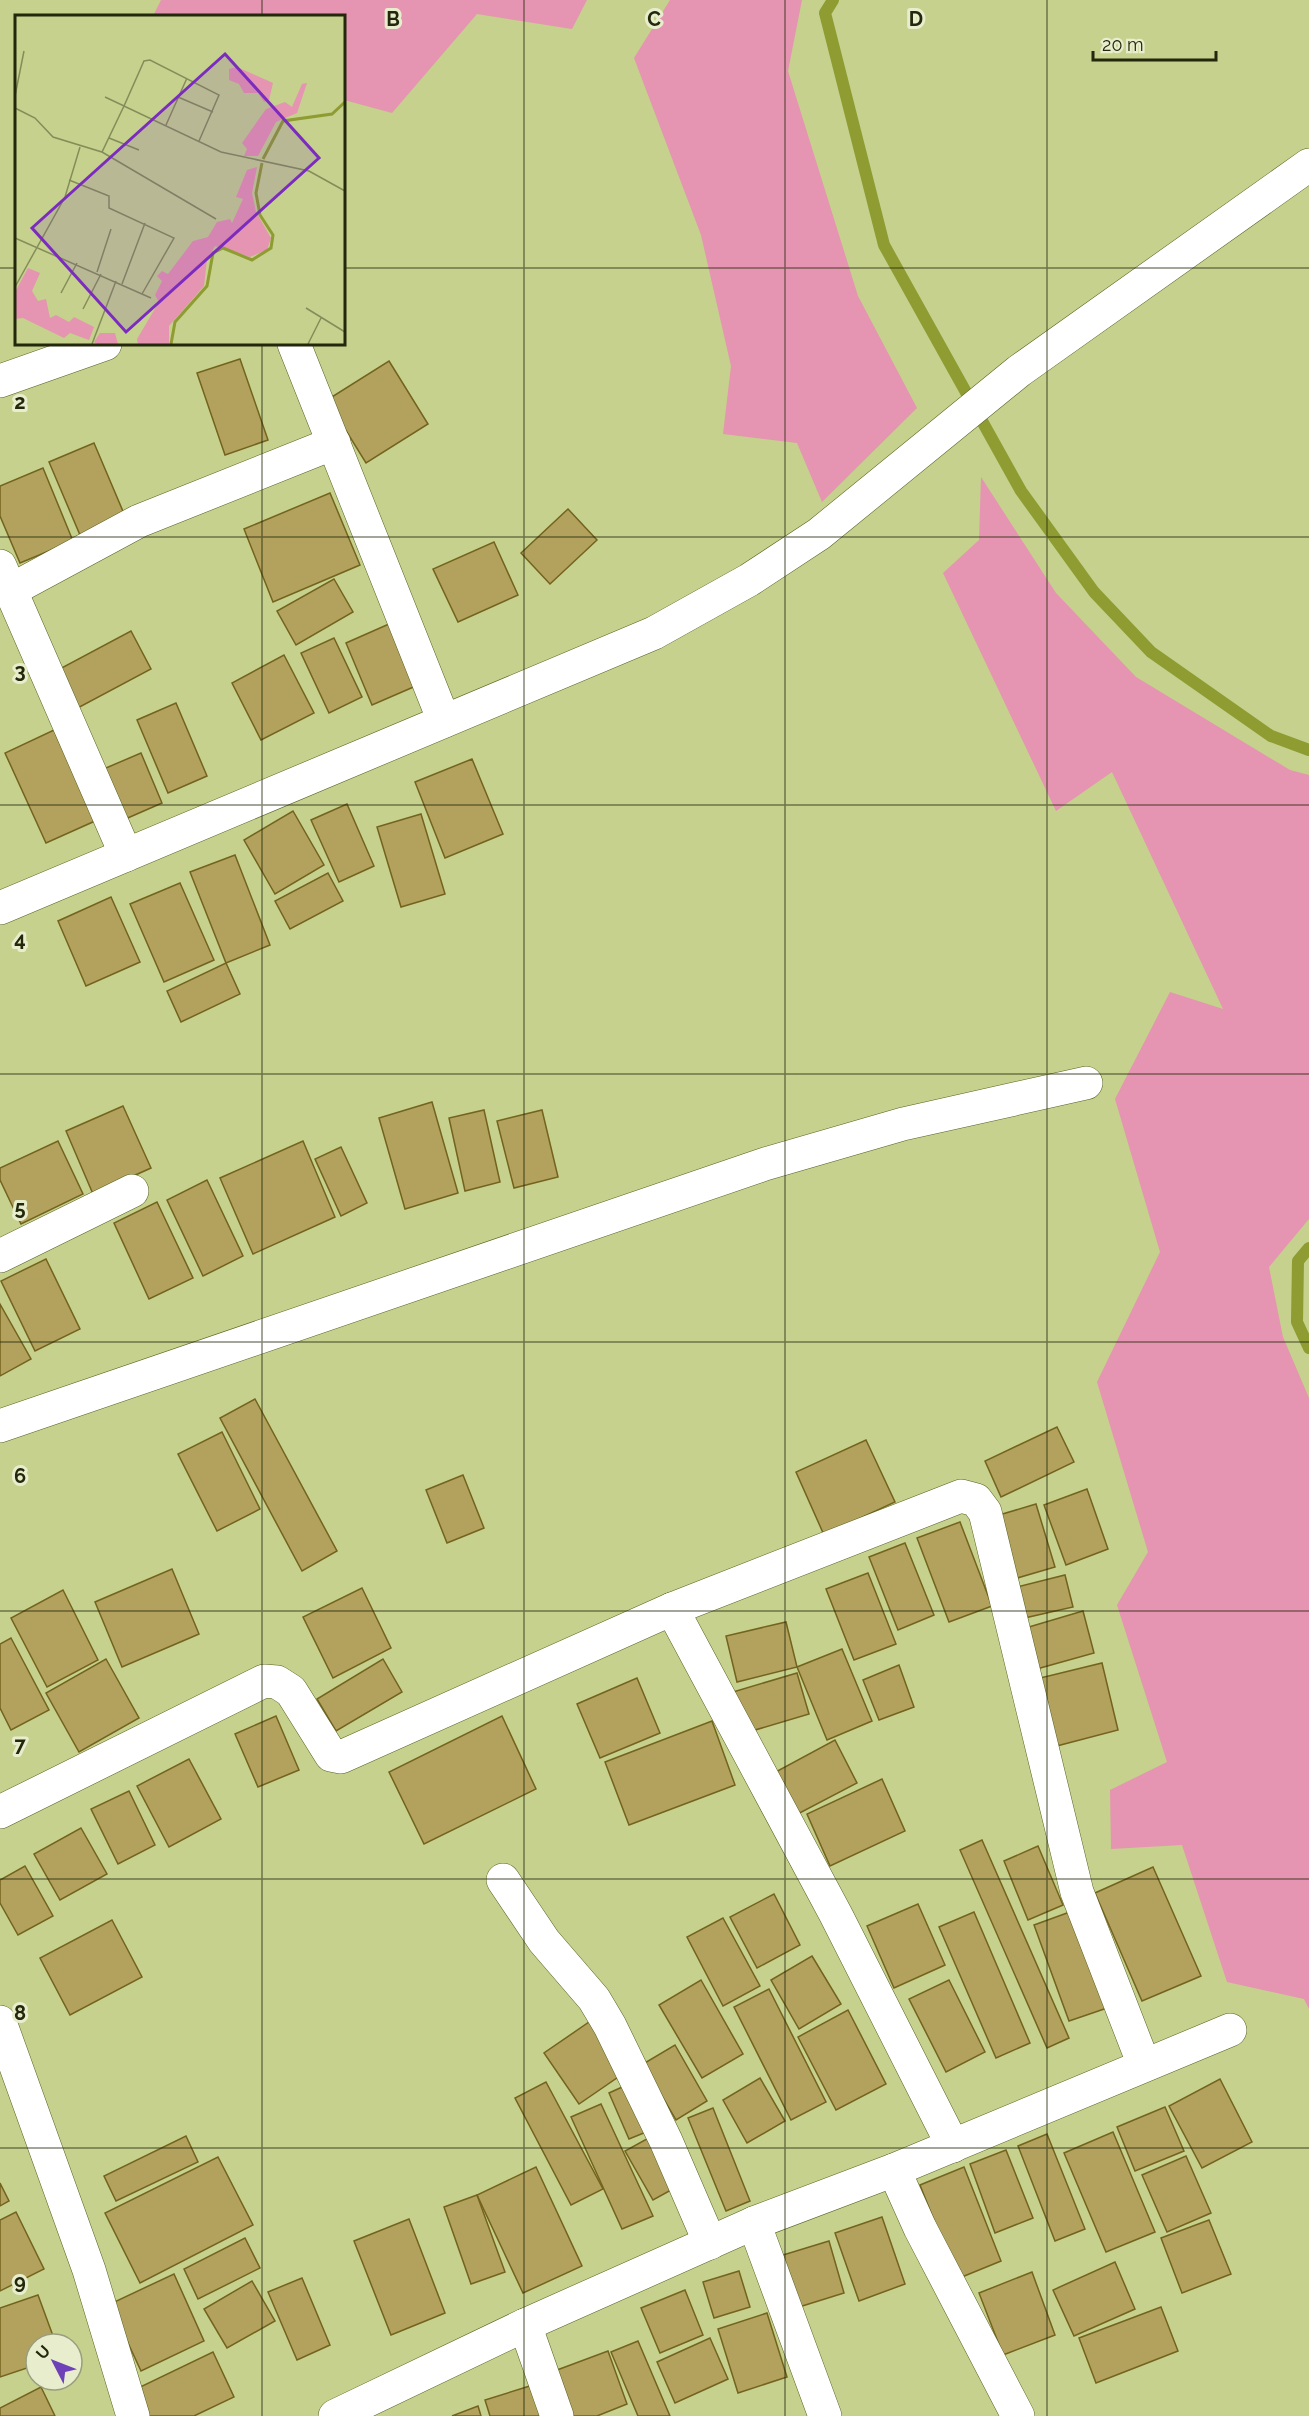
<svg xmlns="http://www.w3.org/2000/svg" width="1309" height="2416" viewBox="0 0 1309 2416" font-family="Raleway,sans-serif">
<rect width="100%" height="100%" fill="#c5d18d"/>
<g fill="#e594b1">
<polygon points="161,0 587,0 572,29 477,14 392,113 344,100 344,16 153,16"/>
<polygon points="670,0 802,0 788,71 858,296 917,408 822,502 797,443 723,434 731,366 701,235 634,58"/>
<polygon points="981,477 1056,593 1136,677 1290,770 1309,775 1309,1219 1269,1267 1283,1337 1309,1398 1309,2009 1304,1999 1227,1982 1182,1845 1111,1849 1110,1790 1167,1762 1117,1605 1148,1552 1097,1382 1160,1252 1115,1099 1170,992 1223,1009 1112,772 1056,811 943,573 979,540"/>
</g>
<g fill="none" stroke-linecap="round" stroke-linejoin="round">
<g stroke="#8e9c32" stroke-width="12">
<polyline points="833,0 825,13 884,245 1021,491 1094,592 1151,652 1271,736 1309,750"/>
<polyline points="1309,1248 1298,1261 1297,1322 1309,1348"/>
</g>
</g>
<g fill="#b2a25e" stroke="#73631d" stroke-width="1.5">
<polygon points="240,359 268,440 225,455 197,373"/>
<polygon points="389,361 428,424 366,463 327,400"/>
<polygon points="94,443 125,516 80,535 49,462"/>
<polygon points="43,468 73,541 20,563 0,516 0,486"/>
<polygon points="330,493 360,565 273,602 244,529"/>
<polygon points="568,509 597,540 550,584 521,553"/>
<polygon points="494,542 518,595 458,622 433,569"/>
<polygon points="334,579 353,612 296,645 277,611"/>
<polygon points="398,620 425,682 372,705 346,643"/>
<polygon points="131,631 151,669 74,710 54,672"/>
<polygon points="334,638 362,697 329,713 301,653"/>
<polygon points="284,655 314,713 261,740 232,683"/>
<polygon points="176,703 207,776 168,793 137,720"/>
<polygon points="54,730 95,821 46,843 5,753"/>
<polygon points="141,753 162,803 114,824 92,774"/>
<polygon points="472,759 503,834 445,858 415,782"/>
<polygon points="347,804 374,866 339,882 311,820"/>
<polygon points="293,811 324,865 275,894 244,840"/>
<polygon points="421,814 445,894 401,907 377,827"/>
<polygon points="235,855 270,945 226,963 190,872"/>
<polygon points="328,873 343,901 290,929 275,901"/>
<polygon points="180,883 214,960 164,982 130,904"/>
<polygon points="111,897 140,962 86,986 58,921"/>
<polygon points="226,963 240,994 181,1022 167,991"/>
<polygon points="432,1102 458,1193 405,1209 379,1118"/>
<polygon points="123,1106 151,1168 93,1194 66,1131"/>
<polygon points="484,1110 500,1182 465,1191 449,1118"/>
<polygon points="542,1110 558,1177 514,1188 497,1121"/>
<polygon points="58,1141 83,1194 21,1224 0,1180 0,1168"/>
<polygon points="303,1141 335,1217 253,1254 220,1178"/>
<polygon points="341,1147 367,1203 341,1216 315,1159"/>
<polygon points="207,1180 243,1256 203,1276 167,1200"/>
<polygon points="157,1202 193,1278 149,1299 114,1223"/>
<polygon points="46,1259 80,1329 35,1351 1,1281"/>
<polygon points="0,1304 31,1359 0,1376"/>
<polygon points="255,1399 337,1551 302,1571 220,1418"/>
<polygon points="1057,1427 1074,1462 1001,1497 985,1461"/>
<polygon points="222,1432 260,1509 217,1531 178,1454"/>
<polygon points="866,1440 895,1502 824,1535 796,1472"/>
<polygon points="463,1475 484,1528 447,1543 426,1490"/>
<polygon points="1087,1489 1108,1549 1066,1565 1044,1505"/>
<polygon points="1036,1504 1055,1567 1007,1581 989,1518"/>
<polygon points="960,1522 992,1606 949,1622 917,1538"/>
<polygon points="905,1543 934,1615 898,1630 869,1557"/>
<polygon points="172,1569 199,1634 122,1667 95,1602"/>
<polygon points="868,1573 896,1644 854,1660 826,1589"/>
<polygon points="1065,1575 1073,1607 1020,1619 1013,1588"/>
<polygon points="362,1588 391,1648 333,1678 303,1617"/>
<polygon points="63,1590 98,1660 47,1687 11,1618"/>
<polygon points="1083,1611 1094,1653 1033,1670 1022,1629"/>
<polygon points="786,1622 797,1667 737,1682 726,1636"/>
<polygon points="11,1638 49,1710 11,1730 0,1708 0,1644"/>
<polygon points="842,1649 872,1721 827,1740 797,1667"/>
<polygon points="106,1659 139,1718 79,1752 46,1693"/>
<polygon points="383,1659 402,1692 336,1731 317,1699"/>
<polygon points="1102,1663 1118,1730 1049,1748 1032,1680"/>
<polygon points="899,1665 914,1707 879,1720 863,1680"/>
<polygon points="797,1673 809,1714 745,1733 733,1692"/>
<polygon points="637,1678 660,1733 600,1758 577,1704"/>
<polygon points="276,1716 299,1770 258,1787 235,1734"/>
<polygon points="502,1716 536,1789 424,1844 389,1772"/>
<polygon points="712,1721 735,1785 629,1825 605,1762"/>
<polygon points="835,1740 857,1783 792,1817 770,1775"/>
<polygon points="189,1759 221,1819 169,1847 137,1786"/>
<polygon points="882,1779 905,1831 830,1866 807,1814"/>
<polygon points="129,1791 155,1845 118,1864 91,1809"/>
<polygon points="81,1828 107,1874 60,1900 34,1854"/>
<polygon points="982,1840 1069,2038 1047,2048 960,1850"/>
<polygon points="1038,1846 1063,1905 1028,1920 1004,1861"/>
<polygon points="25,1866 53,1916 18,1935 0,1903 0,1880"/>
<polygon points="1153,1867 1201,1976 1142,2001 1095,1893"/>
<polygon points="774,1894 800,1945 757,1968 730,1917"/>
<polygon points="918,1904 945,1965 894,1988 867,1926"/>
<polygon points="1078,1909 1113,2006 1069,2021 1034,1925"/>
<polygon points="974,1912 1030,2043 996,2058 939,1927"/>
<polygon points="723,1918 760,1986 723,2006 687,1937"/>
<polygon points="112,1920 142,1977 70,2015 40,1958"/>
<polygon points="812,1956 841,2004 799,2029 771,1980"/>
<polygon points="701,1980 743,2054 702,2078 659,2005"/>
<polygon points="949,1980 985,2052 946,2072 909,1999"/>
<polygon points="769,1989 826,2102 791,2120 734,2007"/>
<polygon points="848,2010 886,2084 836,2110 798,2037"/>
<polygon points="589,2022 624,2073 579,2104 544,2053"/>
<polygon points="675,2045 707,2101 676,2120 643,2064"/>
<polygon points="760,2078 785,2121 747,2143 723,2100"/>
<polygon points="1220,2079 1252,2142 1202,2168 1169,2106"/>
<polygon points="546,2082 603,2189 571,2205 515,2098"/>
<polygon points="631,2083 651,2130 629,2139 609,2093"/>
<polygon points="601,2104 653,2216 622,2229 571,2117"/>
<polygon points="1165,2107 1184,2151 1135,2171 1117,2127"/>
<polygon points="713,2108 750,2201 726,2211 688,2118"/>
<polygon points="1113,2132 1155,2232 1106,2252 1064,2153"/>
<polygon points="1047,2134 1085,2229 1055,2241 1018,2146"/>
<polygon points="654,2135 682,2184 653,2200 625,2151"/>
<polygon points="186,2136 198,2162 116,2201 104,2176"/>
<polygon points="1006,2150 1033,2218 995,2233 970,2164"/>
<polygon points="1186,2156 1211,2213 1167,2232 1142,2175"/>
<polygon points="218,2157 253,2225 140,2283 105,2213"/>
<polygon points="536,2167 582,2266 523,2293 477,2195"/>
<polygon points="964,2167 1001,2261 957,2279 920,2185"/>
<polygon points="0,2183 9,2201 0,2206"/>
<polygon points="477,2195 505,2272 471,2284 444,2207"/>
<polygon points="16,2212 44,2269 0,2291 0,2220"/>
<polygon points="882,2217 905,2284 859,2301 835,2233"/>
<polygon points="409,2219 445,2313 391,2335 354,2241"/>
<polygon points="1209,2220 1231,2274 1182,2293 1161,2238"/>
<polygon points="245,2238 260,2268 198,2299 184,2269"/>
<polygon points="829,2241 844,2293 799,2307 783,2255"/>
<polygon points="1115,2262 1135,2309 1074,2336 1053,2290"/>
<polygon points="739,2271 750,2307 714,2318 703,2282"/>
<polygon points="1032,2272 1055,2335 1003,2355 979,2293"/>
<polygon points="174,2274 204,2341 141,2371 110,2304"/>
<polygon points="302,2278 330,2345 297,2360 268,2292"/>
<polygon points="252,2281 275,2321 227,2348 204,2309"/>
<polygon points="685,2290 703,2335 660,2353 641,2308"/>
<polygon points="38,2295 56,2344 36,2344 36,2365 0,2377 0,2308"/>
<polygon points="1161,2307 1178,2351 1096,2383 1079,2338"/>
<polygon points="767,2313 787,2377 738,2393 718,2329"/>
<polygon points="710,2338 728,2379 675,2403 657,2362"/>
<polygon points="638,2341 670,2416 638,2416 611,2352"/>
<polygon points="608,2351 627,2404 597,2416 565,2416 549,2373"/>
<polygon points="213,2352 234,2397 194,2416 149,2416 136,2389"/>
<polygon points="533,2385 543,2416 490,2416 485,2400"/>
<polygon points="41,2387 55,2416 0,2416 0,2408"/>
<polygon points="478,2406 481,2416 452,2416"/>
</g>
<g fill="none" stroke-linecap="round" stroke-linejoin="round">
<g stroke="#59611f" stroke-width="34">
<g id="minor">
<polyline points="294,344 444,721"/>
<polyline points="0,381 105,344"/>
<polyline points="0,566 126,855"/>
<polyline points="11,590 139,521 334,443"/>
<polyline points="0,908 654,633 749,580 819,534 1019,371 1309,165"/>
<polyline points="0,1256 132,1191"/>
<polyline points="0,1426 765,1164 903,1124 1086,1083"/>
<polyline points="672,1609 836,1915 953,2146"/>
<polyline points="0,1812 264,1681 277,1682 291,1691 331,1755 341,1757 672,1609 961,1496 976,1500 985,1512 1077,1892 1144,2065"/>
<polyline points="503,1880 544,1941 594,1999 610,2026 666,2141 710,2243"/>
<polyline points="0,2022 89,2270 133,2416"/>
<polyline points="894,2170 920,2228 1018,2416"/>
<polyline points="754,2223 825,2416"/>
<polyline points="525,2325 557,2416"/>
<polyline points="335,2416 525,2325 754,2223 894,2170 1230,2030"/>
</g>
</g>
<use href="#minor" stroke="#fff" stroke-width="33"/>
</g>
<path fill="none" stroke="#23270b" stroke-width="1.5" stroke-opacity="0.55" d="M262,0V16M524,0V2416M785,0V2416M1047,0V2416M0,268H16M344,268H1309M262,344V2416M0,537H1309M0,805H1309M0,1074H1309M0,1342H1309M0,1611H1309M0,1879H1309M0,2148H1309"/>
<g transform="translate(15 15)">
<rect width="330" height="330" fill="#c5d18d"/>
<path d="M222,52L258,68L254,85L249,87L243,78H229L224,69L214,65V54ZM292,68L282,98L261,107L243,141H229L232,134L227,128L251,94L270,87L277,92L287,69ZM242,152L237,178L241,197L256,223L252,235L235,242L200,231L192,244L189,271L154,311V329H123L122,324L144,287L140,280L147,266L142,261L147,256L153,259L178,226L193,222L202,207L215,204L217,208L228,184L221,182L232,155ZM13,253L25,258L17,276L23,286L31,284L35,303L41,300L54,307L59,302L79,312L74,325L55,318L49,323L8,303L0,304V277ZM85,318H100L103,329H82L79,327Z" fill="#e594b1"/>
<path fill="none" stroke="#8e9c32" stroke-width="3" d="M248,144L268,106L317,99L330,87M156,329L160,307L192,271L198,238L208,233L237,245L256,233L258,220L245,200L241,178L247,148"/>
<path fill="none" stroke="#848d59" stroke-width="1.5" d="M0,81L9,36M90,82L109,91L129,46L135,45L204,80L184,126M163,82L198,97M0,93L20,103L38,122L87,137L109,91L206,137L294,156L330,176M151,110L172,63M94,123L124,135M87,137L201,204M54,165L94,181V193L159,223L127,279M0,223L136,283M82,257L96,214M107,269L130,208M0,272L50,182L65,132M46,278L62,248M291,293L330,317M68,294L86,259M77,329L101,266M293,329L306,303"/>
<path fill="#7b2cbf" fill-opacity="0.15" stroke="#7b2cbf" stroke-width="3" d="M210,39L304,143L111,317L17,213Z"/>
<rect width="330" height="330" fill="none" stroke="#23270b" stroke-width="3"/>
</g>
<g font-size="20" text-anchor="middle" font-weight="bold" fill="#23270b" stroke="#e8eecd" stroke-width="6" stroke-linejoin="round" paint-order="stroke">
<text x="393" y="26">B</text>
<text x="654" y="26">C</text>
<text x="916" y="26">D</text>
<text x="20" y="409">2</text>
<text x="20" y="678">3</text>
<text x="20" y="946">4</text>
<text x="20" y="1215">5</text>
<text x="20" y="1483">6</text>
<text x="20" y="1752">7</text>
<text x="20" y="2020">8</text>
<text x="20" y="2289">9</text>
</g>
<g transform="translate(54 2362) rotate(312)"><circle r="28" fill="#e8eecd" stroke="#999e7f" stroke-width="1.5"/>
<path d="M0-4.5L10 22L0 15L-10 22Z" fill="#6e41b8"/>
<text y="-9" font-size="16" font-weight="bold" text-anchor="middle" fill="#23270b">U</text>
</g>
<path d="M1093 51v9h123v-9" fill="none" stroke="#23270b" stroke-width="3"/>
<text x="1102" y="51" font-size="18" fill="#23270b" stroke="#e8eecd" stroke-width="4.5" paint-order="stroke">20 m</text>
</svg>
